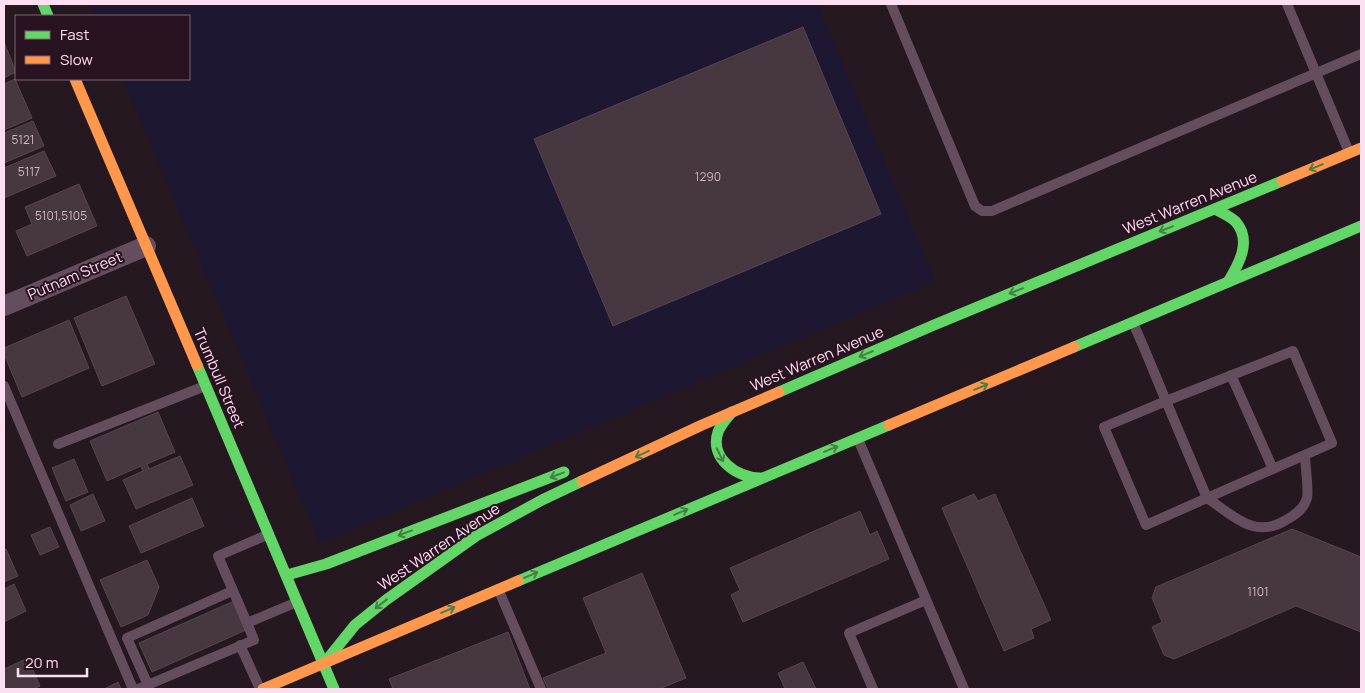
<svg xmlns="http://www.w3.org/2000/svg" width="1365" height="693" viewBox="0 0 1365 693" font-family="Manrope,sans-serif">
<rect width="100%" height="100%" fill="#251820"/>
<polygon fill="#1d1731" points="91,4 817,4 935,281 320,543 123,79 189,79 189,16 96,16"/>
<g fill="#463740" stroke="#574450">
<polygon points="803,27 881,214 613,326 534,139"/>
<polygon points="4,42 16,72 4,78"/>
<polygon points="15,79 32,118 4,130 4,84"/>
<polygon points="33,121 44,146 4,163 4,133"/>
<polygon points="44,151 56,176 4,198 4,168"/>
<polygon points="79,184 97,226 27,256 16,231 32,224 25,207"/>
<polygon points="126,296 155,364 102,386 74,318"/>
<polygon points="69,320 89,368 22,397 4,354 4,348"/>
<polygon points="158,412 175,452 147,464 149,469 180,456 193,485 136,509 123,480 143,471 141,466 107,481 90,441"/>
<polygon points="74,459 88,492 66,501 52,468"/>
<polygon points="93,494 105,521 81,531 70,505"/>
<polygon points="974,494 978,501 995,494 1051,620 1031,629 1034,638 1004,651 942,508"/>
<polygon points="192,498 204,526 141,553 129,526"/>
<polygon points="860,511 870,535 877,531 889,559 743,622 731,595 740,590 730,568"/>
<polygon points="50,527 59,547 40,555 31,535"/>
<polygon points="1292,529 1361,557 1361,632 1296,606 1174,659 1164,655 1152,627 1162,622 1152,598 1156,587"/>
<polygon points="6,549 18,576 4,582 4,550"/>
<polygon points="147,560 159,587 148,615 121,627 100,580"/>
<polygon points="642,573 686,678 659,689 548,689 543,678 606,653 583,598"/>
<polygon points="14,584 26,611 4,622 4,589"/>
<polygon points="234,601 246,630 152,672 139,643"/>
<polygon points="508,632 530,689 393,689 389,679"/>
<polygon points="28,658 40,686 33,689 4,689 4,669"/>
<polygon points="803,662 816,689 785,689 778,673"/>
<polygon points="118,682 121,689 106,689 106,688"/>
</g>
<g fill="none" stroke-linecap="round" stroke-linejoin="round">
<g stroke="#644e5e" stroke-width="10">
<polyline points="891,4 975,206 982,211 992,211 1361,54"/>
<polyline points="1287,4 1349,152"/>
<path d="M1133,323C1145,349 1155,375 1166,401L1207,498L1332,443L1293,351L1166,401L1104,427L1146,525L1207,498C1233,515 1254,540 1286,520C1295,515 1304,509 1307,498C1309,490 1305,465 1305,455"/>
<polyline points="1231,375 1273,469"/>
<polyline points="4,386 133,689"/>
<polyline points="858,439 964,689"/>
<polyline points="58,444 205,386"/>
<polyline points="269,534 218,556 247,623 297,602"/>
<polyline points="499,591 541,689"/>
<polyline points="240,645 260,689"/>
<polyline points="148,685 127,638 232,591"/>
<polyline points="138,689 254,640 247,623"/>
<polyline points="873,689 849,633 926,600"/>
</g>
<polyline stroke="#644e5e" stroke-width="20" points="4,306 146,246"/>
<g stroke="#63d668" stroke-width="11">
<polyline points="43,4 48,16"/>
<path d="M1215,209C1222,213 1230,216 1236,222C1252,241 1239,264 1228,282"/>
<polyline points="1074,347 1361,226"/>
<polyline points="197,365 334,689"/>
<polyline points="779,392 934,325 1282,181"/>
<path d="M732,412C727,418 721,424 718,432C709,459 737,477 760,478"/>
<polyline points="287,575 326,564 564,472"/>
<polyline points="518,581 889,425"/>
<polyline points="326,661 355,625 386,600 476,536 542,500 582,481"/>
</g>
<g stroke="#ff974d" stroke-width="11">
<polyline points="75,79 197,365"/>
<polyline points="1282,181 1361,148"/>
<polyline points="889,425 1074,347"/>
<polyline points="582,481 702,425 779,392"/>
<polyline points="263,689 518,581"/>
</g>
</g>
<defs><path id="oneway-shaft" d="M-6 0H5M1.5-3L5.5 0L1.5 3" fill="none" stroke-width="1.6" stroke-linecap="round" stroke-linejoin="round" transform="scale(1.25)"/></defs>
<g stroke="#497e48">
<use href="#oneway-shaft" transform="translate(1316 167) rotate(158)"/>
<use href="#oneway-shaft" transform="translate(1166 229) rotate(158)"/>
<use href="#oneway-shaft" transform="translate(1016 291) rotate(158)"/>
<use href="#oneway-shaft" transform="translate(866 354) rotate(157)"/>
<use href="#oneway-shaft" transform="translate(981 387) rotate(-23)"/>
<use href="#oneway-shaft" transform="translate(831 449) rotate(-22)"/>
<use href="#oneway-shaft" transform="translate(642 454) rotate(155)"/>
<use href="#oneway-shaft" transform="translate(720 455) rotate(64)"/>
<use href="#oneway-shaft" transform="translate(557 475) rotate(159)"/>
<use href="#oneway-shaft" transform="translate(681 512) rotate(-23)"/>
<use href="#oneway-shaft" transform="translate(405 533) rotate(159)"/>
<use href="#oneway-shaft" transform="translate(531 575) rotate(-23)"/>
<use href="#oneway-shaft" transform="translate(381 604) rotate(142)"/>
<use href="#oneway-shaft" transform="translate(448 610) rotate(-23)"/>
</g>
<g text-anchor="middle" stroke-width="4" stroke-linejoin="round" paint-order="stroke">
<g font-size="12" fill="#cfb5c6">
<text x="23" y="144">5121</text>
<text x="29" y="176">5117</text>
<text x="708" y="181">1290</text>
<text x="61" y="220">5101,5105</text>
<text x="1258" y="596">1101</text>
</g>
<g font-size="15" fill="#fddff2" stroke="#2a1321">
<text transform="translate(1190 203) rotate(-22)" y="5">West Warren Avenue</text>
<text transform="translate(75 276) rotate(-23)" y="5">Putnam Street</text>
<text transform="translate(817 359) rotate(-23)" y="5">West Warren Avenue</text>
<text transform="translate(219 378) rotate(67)" y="5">Trumbull Street</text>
<text transform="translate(439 547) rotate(-34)" y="5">West Warren Avenue</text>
</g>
</g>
<rect width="1365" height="693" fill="none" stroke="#fddff2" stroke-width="10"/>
<rect x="15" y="15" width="175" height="65" fill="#2a1321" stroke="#7e6575"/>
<rect x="25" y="31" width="25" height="8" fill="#63d668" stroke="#7e6575"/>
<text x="60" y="40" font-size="15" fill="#fddff2">Fast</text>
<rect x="25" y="56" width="25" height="8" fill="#ff974d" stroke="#7e6575"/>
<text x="60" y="65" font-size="15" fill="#fddff2">Slow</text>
<path d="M18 668v8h69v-8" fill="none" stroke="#fddff2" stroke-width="2.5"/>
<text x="25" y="668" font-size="15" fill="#fddff2" stroke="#2a1321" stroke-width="4" paint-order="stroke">20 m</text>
</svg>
